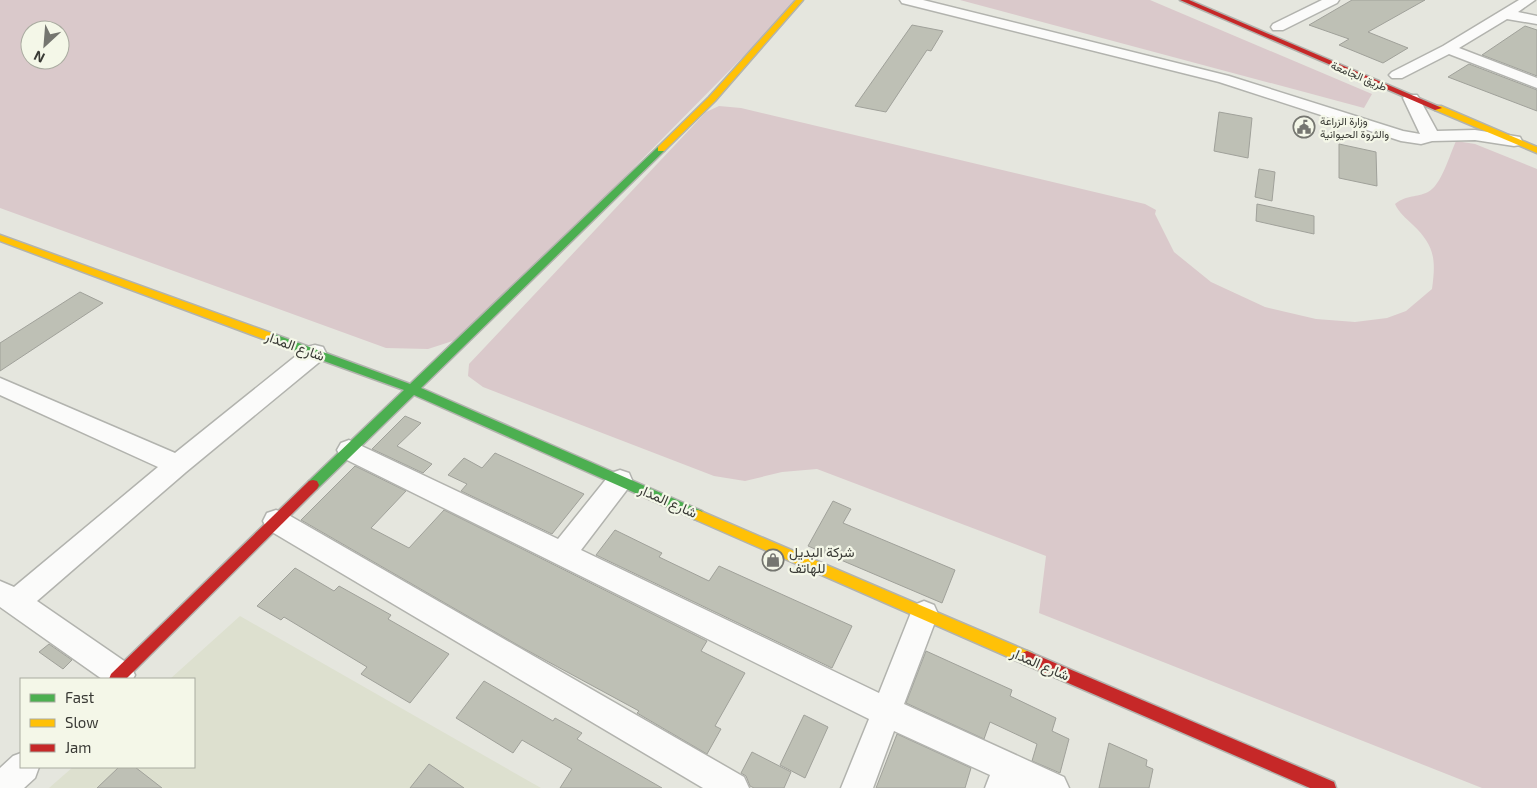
<svg xmlns="http://www.w3.org/2000/svg" width="1537" height="788" viewBox="0 0 1537 788" font-family="'Exo 2',Vazirmatn,sans-serif">
<rect width="100%" height="100%" fill="#e5e6de"/>
<polygon fill="#dde0cf" points="240,616 541,788 49,788 73,767 194,767 194,679 170,679"/>
<g fill="#dac9cb" fill-rule="evenodd">
<path d="M0,0H799L468,336L428,349L386,348L0,208ZM30,30H60V60H30Z"/>
<polygon points="960,0 1150,0 1372,94 1364,108"/>
<path d="M719,106L741,108L1145,204L1156,210L1155,214L1174,252L1211,282L1265,307L1316,319L1355,322L1387,318L1406,311L1432,289C1436,260 1435,246 1413,225C1406,218 1399,213 1395,204C1408,194 1416,198 1428,192C1441,186 1450,154 1456,141L1475,144L1537,169V788H1482L1039,613L1046,556L817,469L782,472L745,481L714,476L483,387L468,376L469,364L706,112Z"/>
</g>
<g fill="#bec0b5" stroke="#a0a19a">
<polygon points="1352,0 1425,0 1368,32 1408,48 1383,63 1339,45 1349,39 1309,25"/>
<polygon points="912,25 943,31 931,51 927,50 886,112 855,106"/>
<polygon points="1525,26 1537,30 1537,76 1482,55"/>
<polygon points="1469,64 1537,90 1537,111 1448,77"/>
<polygon points="1219,112 1252,118 1248,158 1214,151"/>
<polygon points="1339,144 1376,152 1377,186 1339,178"/>
<polygon points="1259,169 1275,172 1272,201 1255,197"/>
<polygon points="1257,204 1314,216 1314,234 1256,221"/>
<polygon points="80,292 103,303 0,371 0,343"/>
<polygon points="405,416 421,423 397,446 432,464 423,473 372,449"/>
<polygon points="495,453 584,494 552,534 461,491 467,484 448,475 464,458 482,468"/>
<polygon points="355,466 406,491 371,528 409,548 444,510 707,641 701,651 745,673 715,726 721,729 707,754 637,713 639,711 521,647 301,520"/>
<polygon points="833,501 851,509 843,523 955,570 942,603 808,546"/>
<polygon points="615,530 662,553 659,557 709,581 719,566 852,626 832,668 596,555"/>
<polygon points="295,568 334,591 339,586 391,615 388,619 449,654 410,703 361,674 367,667 284,617 281,620 257,606"/>
<polygon points="49,644 72,660 63,669 39,652"/>
<polygon points="926,651 1012,690 1010,696 1056,718 1052,731 1069,739 1060,773 1032,761 1037,744 990,722 984,739 906,703"/>
<polygon points="484,681 553,721 555,718 582,733 577,739 662,788 560,788 572,769 522,740 513,753 456,718"/>
<polygon points="804,715 828,727 805,778 780,765"/>
<polygon points="897,734 971,768 965,788 876,788"/>
<polygon points="1109,743 1147,760 1146,766 1153,769 1149,788 1099,788"/>
<polygon points="752,752 791,772 784,788 754,788 750,786 746,776 741,773"/>
<polygon points="429,764 464,788 410,788"/>
<polygon points="119,767 135,767 162,788 97,788"/>
</g>
<g fill="none" stroke-linecap="round" stroke-linejoin="round">
<g stroke="#b2b3ae" stroke-width="3">
<g id="street">
<polygon points="900,0 923,0 1229,76 1403,131 1420,134 1403,98 1405,95 1417,95 1419,98 1437,131 1475,130 1514,136 1520,137 1522,141 1520,145 1514,146 1475,140 1432,141 1421,144 1401,141 1219,82 902,3"/>
<polygon points="1322,0 1339,0 1337,3 1283,30 1273,30 1271,27 1273,24"/>
<polygon points="1519,0 1535,0 1518,12 1537,16 1537,24 1507,19 1459,48 1537,78 1537,88 1449,54 1402,78 1392,78 1389,75 1392,72 1443,46"/>
<polygon points="315,345 323,347 326,353 323,359 186,472 37,601 130,665 135,675 133,679 102,679 0,607 0,581 14,587 158,467 0,395 0,378 175,453 307,347"/>
<polygon points="349,440 558,539 611,473 620,470 629,473 632,480 629,487 581,550 879,693 914,605 924,601 934,605 938,614 904,704 1064,777 1069,788 985,788 990,775 894,731 873,788 841,788 869,719 341,457 337,450 341,443"/>
<polygon points="276,510 285,513 744,777 749,788 703,788 267,529 263,521 267,513"/>
<polygon points="21,753 21,767 39,767 35,778 24,788 0,788 0,768 13,756"/>
</g>
</g>
<g stroke="#b2b3ae" stroke-width="3">
<polygon id="fast" points="661,146 664,147 664,151 421,388 702,511 704,515 702,519 698,520 694,519 414,395 317,489 313,490 309,489 307,485 309,481 404,390 266,340 265,337 266,334 274,334 410,384 658,147"/>
</g>
<g stroke="#b2b3ae" stroke-width="3">
<g id="slow">
<polygon points="796,0 803,0 715,101 664,151 658,151 658,147 709,97"/>
<polygon points="1435,106 1441,106 1537,147 1537,153 1435,110"/>
<polygon points="0,235 274,334 275,337 274,340 266,340 0,241"/>
<polygon points="698,510 1032,653 1034,658 1032,663 1027,665 1022,663 694,519 692,515 694,511"/>
</g>
</g>
<g stroke="#b2b3ae" stroke-width="3">
<g id="jam">
<polygon points="1180,0 1189,0 1442,108 1435,110"/>
<polygon points="313,480 317,481 319,485 317,489 126,679 109,679 111,674 309,481"/>
<polygon points="1027,651 1334,782 1336,788 1310,788 1022,663 1020,658 1022,653"/>
</g>
</g>
<use href="#street" fill="#fbfbfa" fill-rule="evenodd"/>
<use href="#fast" fill="#4caf50" fill-rule="evenodd"/>
<use href="#slow" fill="#ffc107" fill-rule="evenodd"/>
<use href="#jam" fill="#c62828" fill-rule="evenodd"/>
</g>
<defs>
<g id="civic-ring" transform="scale(1.125)"><circle r="9.5" fill="#f4f7e8" stroke="#757670" stroke-width="1.5"/><path d="M-.6-6.5H3V-4.5H.6V-3L4-1V1h2V6H-6V1h2V-1L-.6-3ZM-1.2 2.5V6h2.4V2.5Z" fill="#757670"/></g>
<g id="shop-ring" transform="scale(1.125)"><circle r="9.5" fill="#f4f7e8" stroke="#757670" stroke-width="1.5"/><path d="M-5-2.5h2.3a2.7 3.5 0 0 1 5.4 0H5L5.5 6h-11ZM-1.5-2.5h3a1.5 2.3 0 0 0-3 0Z" fill="#757670"/></g>
</defs>
<g fill-rule="evenodd">
<use href="#civic-ring" x="1304" y="127"/>
<use href="#shop-ring" x="773" y="560"/>
</g>
<g text-anchor="middle" stroke-width="4.5" stroke-linejoin="round" paint-order="stroke">
<g font-size="11" fill="#393a35" stroke="#f4f7e8">
<text transform="translate(1359 76) rotate(23)" y="4">طريق الجامعة</text>
</g>
<g font-size="11" fill="#393a35" stroke="#f4f7e8" text-anchor="start">
<text x="1320" y="125">وزارة الزراعة<tspan x="1320" dy="13">والثروة الحيوانية</tspan></text>
</g>
<g font-size="14" fill="#393a35" stroke="#f4f7e8">
<text transform="translate(295 346) rotate(20)" y="5">شارع المدار</text>
<text transform="translate(668 501) rotate(24)" y="5">شارع المدار</text>
<text transform="translate(1040 664) rotate(23)" y="5">شارع المدار</text>
</g>
<g font-size="14" fill="#393a35" stroke="#f4f7e8" text-anchor="start">
<text x="789" y="557">شركة البديل<tspan x="789" dy="16">للهاتف</tspan></text>
</g>
</g>
<rect x="20" y="678" width="175" height="90" fill="#f4f7e8" stroke="#a9aba0"/>
<rect x="30" y="694" width="25" height="8" fill="#4caf50" stroke="#a9aba0"/>
<text x="65" y="703" font-size="15" fill="#393a35">Fast</text>
<rect x="30" y="719" width="25" height="8" fill="#ffc107" stroke="#a9aba0"/>
<text x="65" y="728" font-size="15" fill="#393a35">Slow</text>
<rect x="30" y="744" width="25" height="8" fill="#c62828" stroke="#a9aba0"/>
<text x="65" y="753" font-size="15" fill="#393a35">Jam</text>
<g transform="translate(45 45) rotate(206)"><circle r="24" fill="#f4f7e8" stroke="#a9aba0"/>
<path d="M0-4L9 19L0 12L-9 19Z" fill="#757670"/>
<text y="-8" font-size="14" font-weight="bold" text-anchor="middle" fill="#393a35">N</text>
</g>
</svg>
